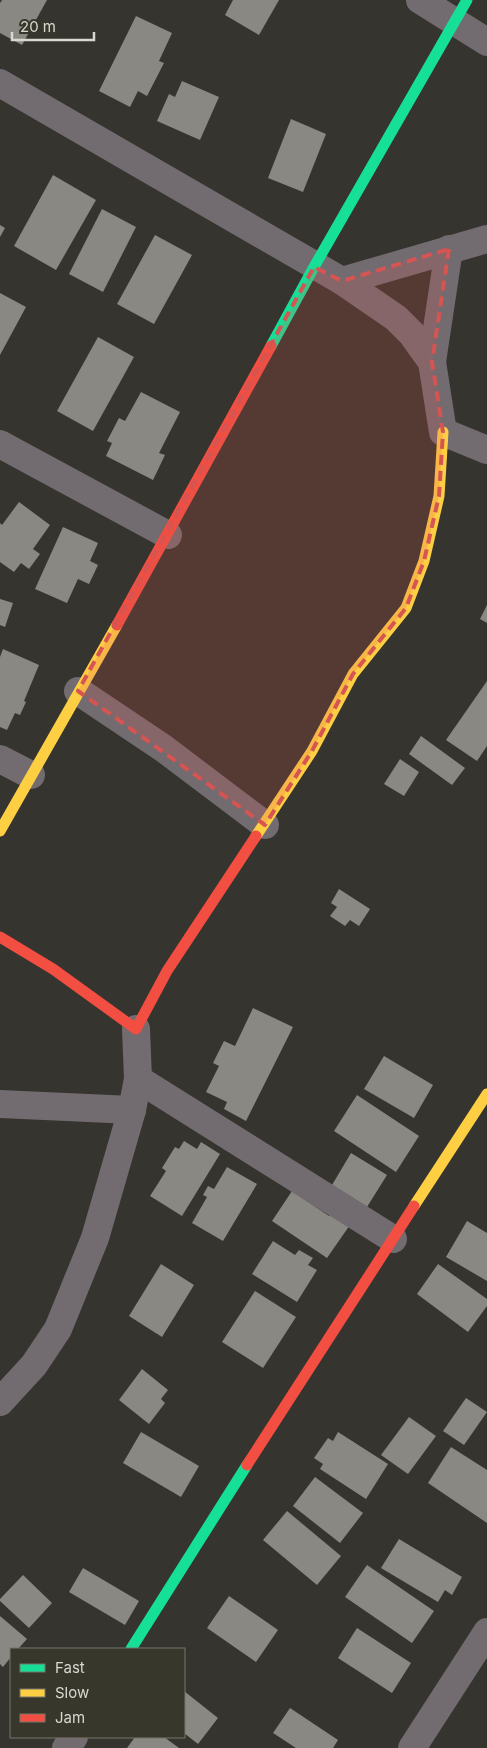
<svg xmlns="http://www.w3.org/2000/svg" width="487" height="1748" viewBox="0 0 487 1748" font-family="Inter,sans-serif">
<rect width="100%" height="100%" fill="#35342e"/>
<g fill="#898883">
<polygon points="2,0 47,0 22,45 0,33 0,3"/>
<polygon points="233,0 279,0 259,35 225,15"/>
<polygon points="136,16 172,33 159,61 164,63 147,96 138,91 130,107 99,91"/>
<polygon points="182,81 219,97 200,140 157,121 169,94 175,97"/>
<polygon points="291,119 326,134 303,192 268,178"/>
<polygon points="53,175 96,200 56,270 14,246"/>
<polygon points="102,209 136,227 103,292 69,274"/>
<polygon points="0,225 5,228 0,237"/>
<polygon points="155,235 192,255 154,324 117,304"/>
<polygon points="0,293 26,307 0,355"/>
<polygon points="98,337 134,357 93,431 57,411"/>
<polygon points="141,392 180,412 159,453 165,455 153,480 106,456 112,443 107,441 119,418 125,421"/>
<polygon points="19,502 50,525 33,549 40,554 29,569 21,563 14,572 0,562 0,523 2,525"/>
<polygon points="63,527 98,543 90,561 98,565 89,584 78,579 67,603 35,589"/>
<polygon points="0,599 13,603 5,627 0,625"/>
<polygon points="487,605 487,623 480,619"/>
<polygon points="3,649 39,665 24,701 26,702 20,715 15,713 7,730 0,727 0,657"/>
<polygon points="487,681 487,746 477,761 446,740"/>
<polygon points="421,736 465,768 452,785 409,754"/>
<polygon points="400,759 419,772 404,796 384,784"/>
<polygon points="339,889 370,909 359,926 350,920 345,926 330,916 337,907 331,903"/>
<polygon points="253,1008 293,1027 246,1121 224,1109 227,1102 206,1092 219,1066 213,1063 224,1041 235,1046"/>
<polygon points="384,1056 433,1085 414,1118 364,1089"/>
<polygon points="357,1095 419,1136 396,1172 334,1131"/>
<polygon points="184,1141 197,1149 201,1142 220,1154 182,1216 150,1196 166,1171 162,1168 175,1147 179,1149"/>
<polygon points="351,1153 387,1175 367,1207 332,1185"/>
<polygon points="227,1167 257,1184 223,1241 192,1223 207,1197 203,1195 208,1186 214,1189"/>
<polygon points="292,1191 329,1216 334,1209 352,1222 327,1258 272,1221"/>
<polygon points="467,1221 487,1233 487,1281 446,1257"/>
<polygon points="273,1241 295,1255 299,1250 313,1258 308,1265 317,1270 297,1302 252,1274"/>
<polygon points="161,1264 194,1285 162,1337 129,1316"/>
<polygon points="438,1264 487,1299 487,1306 468,1332 417,1294"/>
<polygon points="255,1291 296,1317 263,1368 222,1342"/>
<polygon points="142,1369 168,1390 161,1399 165,1403 149,1424 119,1400"/>
<polygon points="466,1398 487,1412 464,1445 443,1431"/>
<polygon points="409,1417 436,1436 408,1474 381,1455"/>
<polygon points="141,1432 199,1466 181,1497 123,1463"/>
<polygon points="338,1432 388,1464 366,1499 320,1469 323,1464 314,1458 328,1438 333,1441"/>
<polygon points="451,1447 487,1470 487,1523 428,1483"/>
<polygon points="315,1477 363,1513 340,1543 293,1506"/>
<polygon points="287,1511 341,1556 317,1585 263,1540"/>
<polygon points="399,1539 462,1577 452,1595 445,1590 438,1602 381,1568"/>
<polygon points="367,1565 434,1611 412,1643 345,1597"/>
<polygon points="83,1568 139,1601 125,1625 69,1592"/>
<polygon points="23,1575 52,1603 29,1628 0,1601 0,1599"/>
<polygon points="229,1596 278,1630 256,1662 207,1628"/>
<polygon points="0,1616 27,1639 18,1649 11,1649 11,1657 3,1667 0,1664"/>
<polygon points="357,1628 411,1663 392,1693 338,1658"/>
<polygon points="184,1691 218,1718 198,1744 184,1733"/>
<polygon points="290,1708 338,1740 333,1748 296,1748 273,1733"/>
<polygon points="135,1737 164,1737 179,1748 127,1748"/>
</g>
<g fill="none" stroke-linecap="round" stroke-linejoin="round">
<g stroke="#726b70" stroke-width="28">
<polyline points="420,0 487,42"/>
<polyline points="0,83 342,281 487,239"/>
<polyline points="342,281 396,318 412,334 432,362 443,432 487,450"/>
<polyline points="432,362 449,249"/>
<polyline points="0,444 168,535"/>
<polyline points="78,691 163,748 265,825"/>
<polyline points="0,759 31,775"/>
<polyline points="138,1079 393,1239"/>
<polyline points="0,1104 132,1110"/>
<polyline points="0,1402 34,1365 58,1329 95,1238 132,1110 138,1079 136,1029"/>
<polyline points="66,1748 74,1737"/>
<polyline points="412,1748 487,1632"/>
</g>
<g stroke="#16e098" stroke-width="11">
<polyline points="271,346 314,267 467,0"/>
<polyline points="131,1649 247,1465"/>
</g>
<g stroke="#ffcf43" stroke-width="11">
<polyline points="0,831 117,625"/>
<polyline points="256,836 312,751 353,674 406,608 424,561 439,496 443,432"/>
<polyline points="414,1206 487,1094"/>
</g>
<g stroke="#f24e42" stroke-width="11">
<polyline points="117,625 271,346"/>
<polyline points="0,937 53,969 136,1029 167,971 256,836"/>
<polyline points="247,1465 414,1206"/>
</g>
</g>
<path fill="#d65452" fill-opacity="0.2" stroke="#d65452" stroke-width="4" stroke-dasharray="10 6" stroke-linejoin="round" d="M449,249L432,362L443,432L439,496L424,561L406,608L353,674L312,751L265,825L78,691L314,267L342,281Z"/>
<rect x="10" y="1648" width="175" height="90" fill="#38372b" stroke="#78776d"/>
<rect x="20" y="1664" width="25" height="8" fill="#16e098" stroke="#78776d"/>
<text x="55" y="1673" font-size="15" fill="#d8d8d1">Fast</text>
<rect x="20" y="1689" width="25" height="8" fill="#ffcf43" stroke="#78776d"/>
<text x="55" y="1698" font-size="15" fill="#d8d8d1">Slow</text>
<rect x="20" y="1714" width="25" height="8" fill="#f24e42" stroke="#78776d"/>
<text x="55" y="1723" font-size="15" fill="#d8d8d1">Jam</text>
<path d="M12 32v8h82v-8" fill="none" stroke="#d8d8d1" stroke-width="2.5"/>
<text x="20" y="32" font-size="15" fill="#d8d8d1" stroke="#38372b" stroke-width="4" paint-order="stroke">20 m</text>
</svg>
